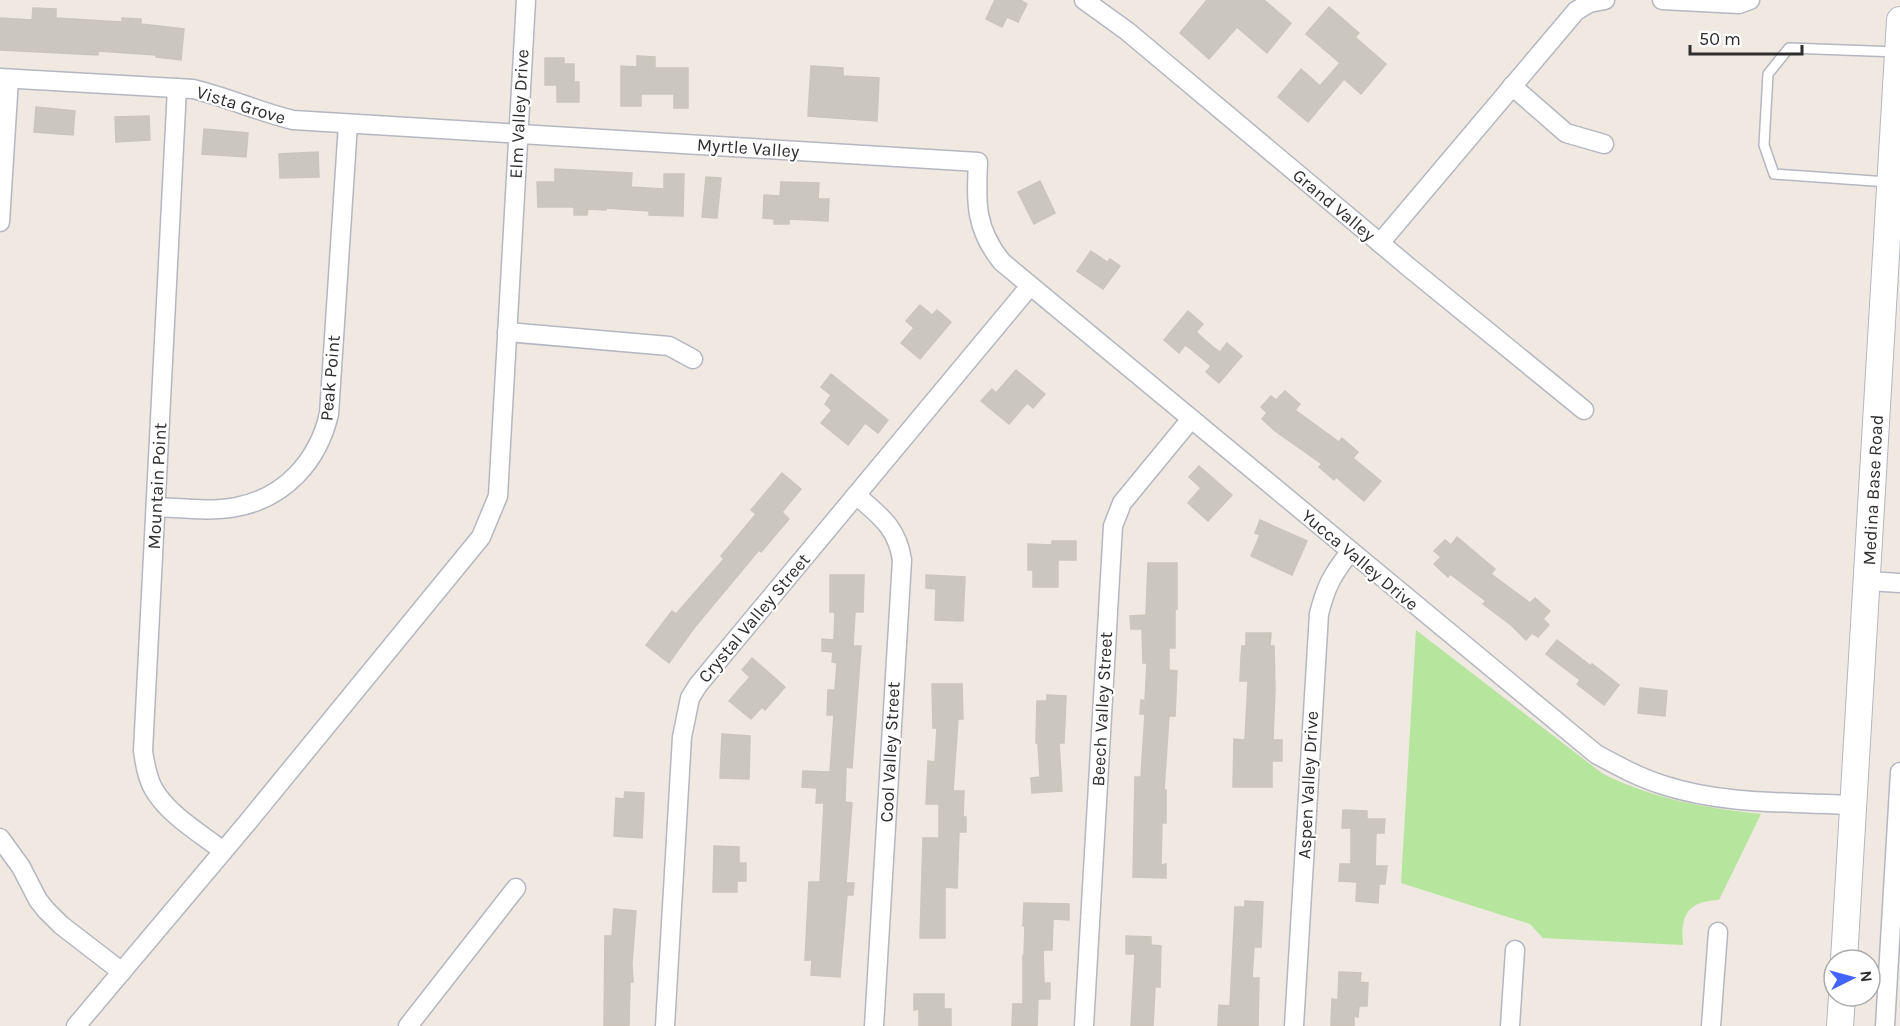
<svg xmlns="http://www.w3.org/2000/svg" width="1900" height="1026" viewBox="0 0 1900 1026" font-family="Karla,sans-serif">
<rect width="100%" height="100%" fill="#efe9e1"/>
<path fill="#b6e59e" d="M1416,630L1603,774C1655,799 1704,808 1761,814L1719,900C1688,901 1680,915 1683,945L1543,938L1530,924L1401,883Z"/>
<g fill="#cbc7bf" stroke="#cbc5ba" stroke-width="1.5">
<polygon points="995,0 1020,0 1027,4 1018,22 1007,17 1002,27 986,19"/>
<polygon points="1207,0 1264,0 1291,23 1267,53 1237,27 1209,59 1180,33"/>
<polygon points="1329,7 1359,33 1355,37 1386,64 1361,94 1344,79 1308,122 1278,97 1301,69 1320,86 1340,63 1306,34"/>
<polygon points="33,8 56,9 56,18 122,22 122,18 141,19 141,24 184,29 181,60 156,57 156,55 98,51 98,55 0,50 0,18 32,20"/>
<polygon points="637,56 655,57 655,68 688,68 688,108 674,108 674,94 641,94 641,106 621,106 621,66 637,67"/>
<polygon points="545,58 564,58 564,64 574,64 574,82 579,82 579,102 557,102 557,85 545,85"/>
<polygon points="811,66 843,68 843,76 879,78 877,121 808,116"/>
<polygon points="36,107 75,111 73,135 34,132"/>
<polygon points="149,116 150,140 116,142 115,117"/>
<polygon points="204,129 248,133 246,157 202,154"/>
<polygon points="318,152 319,177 280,178 279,154"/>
<polygon points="555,169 632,173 631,187 664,189 664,174 684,174 683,216 649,215 649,211 606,208 606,210 588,209 587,215 574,215 574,207 538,207 537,182 555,182"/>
<polygon points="706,177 721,178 717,218 702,217"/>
<polygon points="1040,181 1055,213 1034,224 1018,192"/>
<polygon points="781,182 819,183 818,199 829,199 828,221 789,219 789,224 774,224 774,219 763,218 764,195 780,196"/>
<polygon points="1091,251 1107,262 1110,259 1120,266 1103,289 1077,271"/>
<polygon points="920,305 932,315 937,310 951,322 920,359 901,343 914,328 906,321"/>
<polygon points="1188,311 1203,324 1196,332 1213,347 1220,352 1227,343 1242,356 1219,383 1206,372 1211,366 1192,350 1185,345 1179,353 1164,340"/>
<polygon points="1016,370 1045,394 1033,408 1027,403 1009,424 981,401 992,389 996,393"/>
<polygon points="831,374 888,420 878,433 865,423 848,445 821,423 832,410 825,404 831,395 821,387"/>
<polygon points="1285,391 1300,404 1295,410 1339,442 1342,438 1358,452 1353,458 1381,481 1364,501 1336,477 1334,480 1319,467 1322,464 1275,431 1262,419 1267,413 1261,407 1271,396 1276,400"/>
<polygon points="1199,466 1232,495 1208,521 1188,503 1201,488 1189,477"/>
<polygon points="782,473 801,489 782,512 789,519 761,552 759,550 694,628 669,663 646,645 672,611 676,614 724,559 721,556 756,514 751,510"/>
<polygon points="1260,520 1307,541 1292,575 1251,556 1260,535 1255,533"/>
<polygon points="1457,537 1495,569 1491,574 1530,603 1535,598 1550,611 1543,619 1549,625 1538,637 1532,633 1526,640 1511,625 1483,604 1486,601 1450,574 1448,577 1434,564 1441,557 1434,551 1445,540 1451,545"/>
<polygon points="1052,541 1076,541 1076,560 1058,560 1058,587 1033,587 1033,570 1028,570 1028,544 1052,545"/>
<polygon points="1148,563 1177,563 1177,609 1175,609 1175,648 1169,648 1169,670 1177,671 1175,716 1169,716 1164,790 1166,790 1166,823 1162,823 1161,865 1166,864 1166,878 1133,877 1135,777 1141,777 1145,714 1140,714 1141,700 1145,701 1147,663 1143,663 1142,629 1131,629 1130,616 1146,615"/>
<polygon points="830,575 864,575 863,612 855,612 853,646 861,646 852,768 846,767 845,802 852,803 846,883 854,883 853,895 847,895 840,977 811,975 812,960 805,960 809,882 820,882 824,803 816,803 817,788 802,787 803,771 830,772 834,715 827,715 828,690 835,690 837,663 832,662 833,652 822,651 822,639 834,640 835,612 830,612"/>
<polygon points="926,575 965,577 963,621 935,620 936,589 926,588"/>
<polygon points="1246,633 1271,633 1270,646 1274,646 1275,688 1273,740 1282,740 1282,761 1272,761 1272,787 1233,787 1234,739 1245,740 1248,681 1240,681 1241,657 1242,646 1246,646"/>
<polygon points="1557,640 1591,666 1592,664 1619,685 1604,705 1577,684 1580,680 1546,654"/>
<polygon points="752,658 785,687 765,710 762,707 751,719 729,701 750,677 742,670"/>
<polygon points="932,684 962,684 963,719 958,719 953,791 964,791 963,817 966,817 966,832 959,832 957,888 945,887 945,938 920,938 923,838 939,838 939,804 926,804 928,761 935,762 937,728 933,728"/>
<polygon points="1640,688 1667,691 1665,716 1638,713"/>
<polygon points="1047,695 1066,696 1064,743 1059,743 1062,791 1032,793 1031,778 1040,777 1038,743 1036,743 1037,701 1047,701"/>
<polygon points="722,734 750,736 749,779 720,778"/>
<polygon points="625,792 644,793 642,838 614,836 616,798 624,799"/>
<polygon points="1343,810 1367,811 1367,819 1385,819 1384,833 1376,833 1375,866 1387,866 1385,884 1379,884 1378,903 1356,901 1357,882 1339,881 1340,864 1351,864 1351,828 1342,828"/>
<polygon points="714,846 739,847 739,863 746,863 746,881 737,881 737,892 713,892"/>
<polygon points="1245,901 1263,902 1261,947 1254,947 1252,978 1259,978 1258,1026 1218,1026 1219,1005 1230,1006 1235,907 1245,907"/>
<polygon points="1024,903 1069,904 1069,920 1053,919 1052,950 1043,950 1044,983 1050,983 1050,999 1038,999 1037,1026 1012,1026 1013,1004 1023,1004 1023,956 1024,956 1025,926 1023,926"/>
<polygon points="614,909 636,911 632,963 633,982 630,982 629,1026 604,1026 605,936 612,936"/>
<polygon points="1126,936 1151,937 1151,945 1161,946 1160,987 1155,987 1153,1026 1131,1026 1135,954 1126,954"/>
<polygon points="1339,972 1361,973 1360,982 1368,983 1367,1006 1359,1006 1358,1017 1354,1016 1354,1026 1331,1026 1332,999 1338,1000"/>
<polygon points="914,994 944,994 944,1009 951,1009 951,1026 919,1026 919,1009 914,1010"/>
</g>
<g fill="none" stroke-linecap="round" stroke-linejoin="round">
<g stroke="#b4b7c1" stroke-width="12">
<polyline id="lane" points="1888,182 1774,174 1764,145 1768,74 1789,48 1898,52"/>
</g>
<g stroke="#b4b7c1" stroke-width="21">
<g id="street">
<polyline points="1084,0 1127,31 1411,269 1584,410"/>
<polyline points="1662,0 1739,4 1750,0"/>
<path d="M0,78L193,89C227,97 259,112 293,120L978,162C976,203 975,229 1002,262L1596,754C1618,766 1640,778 1663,785C1724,805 1791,802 1855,805"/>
<polyline points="1512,86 1566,133 1604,144"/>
<path d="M177,88L143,751C145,764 147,777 153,788C167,814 200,833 223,851"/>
<polyline points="0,222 9,79"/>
<polyline points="1380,243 1576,11 1589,3 1605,0"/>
<polyline points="507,332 669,346 693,359"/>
<path d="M856,495C880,516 897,527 902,560L874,1026"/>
<path d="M156,507C182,508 210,512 236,507C285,498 318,461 329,414L348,124"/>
<polyline points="1868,581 1900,583"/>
<polyline points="0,838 21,867 38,900 46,910 61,925 122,972"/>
<polyline points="76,1026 247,823 481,537 498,496 526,0"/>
<polyline points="408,1026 516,888"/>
<polyline points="665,1026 682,737 690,698 698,685 1030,286"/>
<polyline points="1084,1026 1113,526 1122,503 1191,419"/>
<path d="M1294,1026L1319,614C1326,586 1332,575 1350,552"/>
<polyline points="1510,1026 1515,950"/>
<polyline points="1711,1026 1718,932"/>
<polyline points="1885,1026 1900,772"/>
</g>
</g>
<g stroke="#b4b7c1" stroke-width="28">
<g id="secondary">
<polyline points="1844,960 1900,20"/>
<polyline points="1840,1026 1842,996"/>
</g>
</g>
<use href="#lane" stroke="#fff" stroke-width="9"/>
<use href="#street" stroke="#fff" stroke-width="18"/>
<use href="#secondary" stroke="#fff" stroke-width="26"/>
</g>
<g text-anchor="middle" stroke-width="4.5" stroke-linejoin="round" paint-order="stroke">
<g font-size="18" fill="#2e2e2e" stroke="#fff">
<text transform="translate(241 105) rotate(17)" y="6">Vista Grove</text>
<text transform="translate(519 114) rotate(-87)" y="6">Elm Valley Drive</text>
<text transform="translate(748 148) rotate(4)" y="6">Myrtle Valley</text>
<text transform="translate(1334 205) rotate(40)" y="6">Grand Valley</text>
<text transform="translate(330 378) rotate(-85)" y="6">Peak Point</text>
<text transform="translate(157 486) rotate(-87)" y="6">Mountain Point</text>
<text transform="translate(1873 490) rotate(-87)" y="6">Medina Base Road</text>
<text transform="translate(1360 560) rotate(40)" y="6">Yucca Valley Drive</text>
<text transform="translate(754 618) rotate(-50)" y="6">Crystal Valley Street</text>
<text transform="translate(1102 709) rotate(-87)" y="6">Beech Valley Street</text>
<text transform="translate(890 752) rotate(-87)" y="6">Cool Valley Street</text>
<text transform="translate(1308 785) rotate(-87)" y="6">Aspen Valley Drive</text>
</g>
</g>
<g transform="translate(1852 978) rotate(84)"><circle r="28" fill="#ffffff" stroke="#ababab" stroke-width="1.5"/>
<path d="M0-4.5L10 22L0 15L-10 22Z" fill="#4264fb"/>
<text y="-9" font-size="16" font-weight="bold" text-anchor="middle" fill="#2e2e2e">N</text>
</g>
<path d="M1690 45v9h112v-9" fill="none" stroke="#2e2e2e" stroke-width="3"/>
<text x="1699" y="45" font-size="18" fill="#2e2e2e" stroke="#ffffff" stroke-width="4.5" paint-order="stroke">50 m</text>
</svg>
